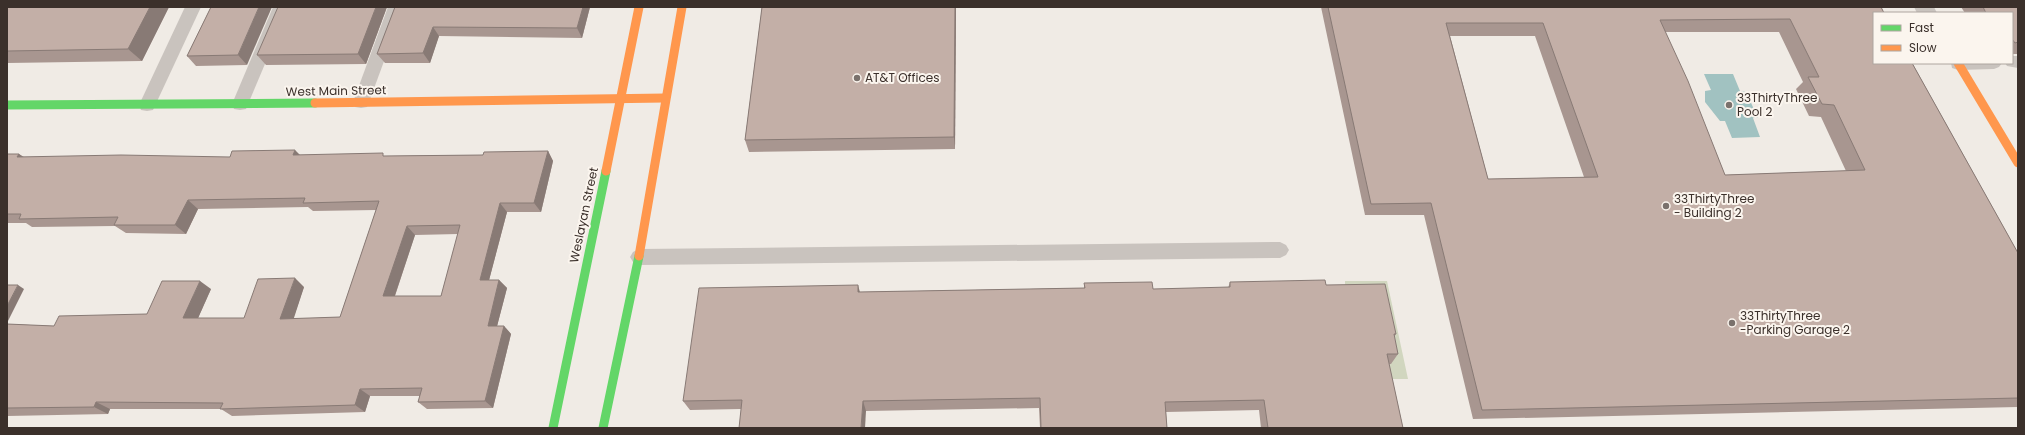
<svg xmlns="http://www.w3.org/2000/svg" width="2025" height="435" viewBox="0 0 2025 435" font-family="Poppins,sans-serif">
<rect width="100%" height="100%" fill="#f0ebe5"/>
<polygon fill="#d1d6bf" points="1345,281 1387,281 1408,379 1383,379 1225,293 1224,287 1345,286"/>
<polygon fill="#a1c2c1" points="1704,74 1733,74 1740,91 1746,92 1758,118 1753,118 1760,137 1732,138 1725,121 1720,121 1705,102 1705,91 1711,90"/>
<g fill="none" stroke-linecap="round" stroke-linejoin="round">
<g fill="#c9c3be" fill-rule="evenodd">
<polygon points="185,7 201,7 153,110 147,111 141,110 139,105"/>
<polygon points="273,7 289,7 246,109 240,110 234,109 232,104"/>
<polygon points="388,7 404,7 369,102 367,107 361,108 355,107 353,102"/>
<polygon points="2012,56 2018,56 2018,68 2007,66 2005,63 2012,63"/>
<polygon points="1951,63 2002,63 1999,67 1994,69 1958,70 1952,68"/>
<polygon points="1280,242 1286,245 1289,250 1286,255 1280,258 639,265 633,262 630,257 633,252 639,249"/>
</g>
<polygon fill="#c9c3be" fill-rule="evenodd" points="1914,7 1934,7 1937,13 1917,13"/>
<g stroke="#63d668" stroke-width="9">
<polyline points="7,105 315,103"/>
<polyline points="553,428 606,171"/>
<polyline points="603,428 639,256"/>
</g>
<g stroke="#ff974d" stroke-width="9">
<polyline points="1958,63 2018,163"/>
<polyline points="315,103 665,98"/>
<polyline points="606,171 639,7"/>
<polyline points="639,256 682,7"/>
</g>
</g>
<g fill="#a89690" fill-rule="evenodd">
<polygon points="7,7 169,7 142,61 7,63"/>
<polygon points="211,7 247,65 196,66 187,56"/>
<polygon points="387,7 366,64 266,65 257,55"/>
<polygon points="395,7 590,7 582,38 439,36 430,63 385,63 377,54"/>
<polygon points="762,7 956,7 955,149 749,152 745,140"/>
<path d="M1321,7H1881L2018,253V407L1473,419L1424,215H1365ZM1665,32H1779L1803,82L1796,89L1809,116L1821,117L1846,171L1725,175ZM1450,36H1535L1584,177L1488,179Z"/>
<polygon points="1961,7 2018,7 2018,55 2017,54 2012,54 2012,13 1965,13"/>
<path d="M548,151L553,161L541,212H507L489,280H499L507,288L497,326H504L511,334L493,408L427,409L418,402L420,396H370L365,412L232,416L221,409H110L108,414L7,416V324L54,326L147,314L211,289L198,318H244L304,287L293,319L340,317L376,210L313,211L308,207L198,209L186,234L126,233L115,226L32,227L26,223H7V154H19L24,157H230L299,155L386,156L483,155ZM458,234L441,296H395L415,235Z"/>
<polygon points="1230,282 1326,285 1396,334 1394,337 1398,354 1391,364 1389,364 1403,428 1261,428 1259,410 1166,412 1167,428 1040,428 1039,408 866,411 741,409 690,410 683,401 860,292 1084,288 1084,283 1153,289 1228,288"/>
</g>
<g fill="#887a75">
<polygon points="150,7 169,7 142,61 128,49"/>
<polygon points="259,7 272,7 247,65 238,55"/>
<polygon points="376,7 387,7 366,64 358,54"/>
<polygon points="583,7 590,7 582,38 577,28"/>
<polygon points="955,7 956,7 955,149 954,137"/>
<polygon points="433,27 439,36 430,63 423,53"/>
<polygon points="295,150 304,159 293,155"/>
<polygon points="548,151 553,161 541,212 534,203"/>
<polygon points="19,154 31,163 17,157"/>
<polygon points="188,200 198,209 186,234 175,225"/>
<polygon points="500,203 507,212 487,288 480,280"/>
<polygon points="407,226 415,235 392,304 383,296"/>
<polygon points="295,278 304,287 291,327 280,319"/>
<polygon points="499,280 507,288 495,334 488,326"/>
<polygon points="200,281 211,289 195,325 183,318"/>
<polygon points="18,285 24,289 8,321 7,320 7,306"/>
<polygon points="858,285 861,296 858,292"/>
<polygon points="504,326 511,334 493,408 485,401"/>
<polygon points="360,389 370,396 365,412 355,405"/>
<polygon points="863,401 866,411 865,428 861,428"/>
<polygon points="96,402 110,409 108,414 94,407"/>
</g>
<g fill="#c3afa7" stroke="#887a75" fill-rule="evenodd">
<polygon points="7,7 150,7 128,49 7,51"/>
<polygon points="211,7 259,7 238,55 187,56"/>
<polygon points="278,7 376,7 358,54 257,55"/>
<polygon points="395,7 583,7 577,28 433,27 423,53 377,54"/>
<polygon points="762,7 955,7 954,137 745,140"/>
<path d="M1328,7H1881L1884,13H1874V63H1912L2018,253V398L1482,410L1431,203L1371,204ZM1790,19L1819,77H1808L1822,104L1834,105L1865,170L1725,175L1688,81L1660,20ZM1446,23H1543L1598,177L1488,179Z"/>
<polygon points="1983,7 2018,7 2018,42 2015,43 2012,39 2012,13 1986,13"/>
<path d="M295,150L293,155L383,153V156L483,155L484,152L548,151L534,203H500L480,280H499L488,326H504L485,401L418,402L422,388L360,389L355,405L220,409L223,403L96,402L94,407L7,408V324L54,326L59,316L147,314L162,281H200L183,318H244L258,279L295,278L280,319L340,317L379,201L303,203L305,198L188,200L175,225H114L118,217L19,219L21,214H7V154H19L17,157L121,155L230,157L232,151ZM460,225L441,296H383L407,226Z"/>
<polygon points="1325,280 1326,285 1385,284 1396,334 1394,334 1398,354 1387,354 1403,428 1268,428 1264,400 1165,402 1167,428 1041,428 1040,398 863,401 861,428 739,428 742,400 683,401 699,288 858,285 858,292 1085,288 1084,283 1152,282 1153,289 1230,287 1230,282"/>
<polygon points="7,285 18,285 7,306"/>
</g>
<g fill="#7a716c" stroke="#fbf5ee" stroke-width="1.5">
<circle cx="857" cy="78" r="4"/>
<circle cx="1729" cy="105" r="4"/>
<circle cx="1666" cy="206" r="4"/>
<circle cx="1732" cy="323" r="4"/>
</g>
<g text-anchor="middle" stroke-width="4" stroke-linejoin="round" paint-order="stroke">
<g font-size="12" fill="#3b302b" stroke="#fbf5ee" text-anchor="start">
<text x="865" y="82">AT&amp;T Offices</text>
<text x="1737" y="102">33ThirtyThree<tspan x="1737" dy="14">Pool 2</tspan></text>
<text x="1674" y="203">33ThirtyThree<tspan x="1674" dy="14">- Building 2</tspan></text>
<text x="1740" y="320">33ThirtyThree<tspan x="1740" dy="14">-Parking Garage 2</tspan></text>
</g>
<g font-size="12" fill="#3b302b" stroke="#fbf5ee">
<text transform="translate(336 91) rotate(-1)" y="4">West Main Street</text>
<text transform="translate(584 215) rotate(-78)" y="4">Weslayan Street</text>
</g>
</g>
<rect width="2025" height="435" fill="none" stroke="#3b302b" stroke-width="16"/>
<rect x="1873" y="12" width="140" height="52" fill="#fbf5ee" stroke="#aea6a0"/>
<rect x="1881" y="25" width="20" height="6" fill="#63d668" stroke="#aea6a0"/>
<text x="1909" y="32" font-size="12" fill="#3b302b">Fast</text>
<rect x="1881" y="45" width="20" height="6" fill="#ff974d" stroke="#aea6a0"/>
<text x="1909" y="52" font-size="12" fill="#3b302b">Slow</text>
</svg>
